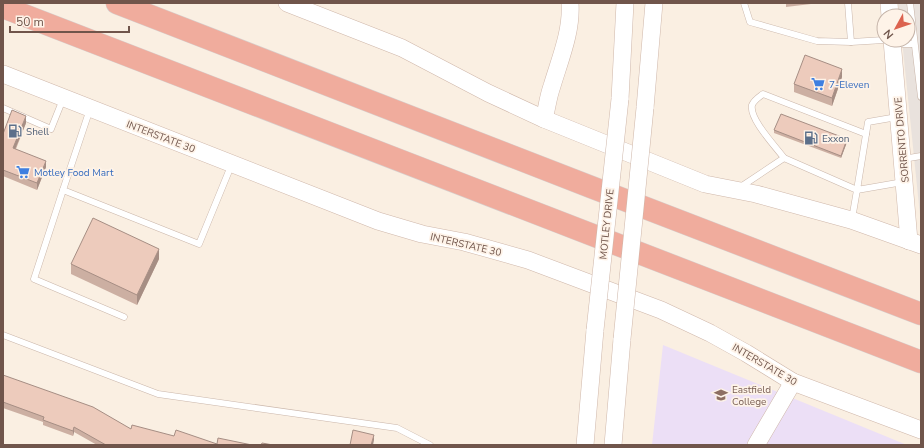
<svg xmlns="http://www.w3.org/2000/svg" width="924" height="448" viewBox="0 0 924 448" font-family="'Nunito Sans',sans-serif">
<rect width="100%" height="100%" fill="#faefe2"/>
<polygon fill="#e9e2dd" points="898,3 921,3 921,225 902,40 908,40 908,16 900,16"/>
<polygon fill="#ecdff6" points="663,345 907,445 652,445"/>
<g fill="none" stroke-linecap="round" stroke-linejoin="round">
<g stroke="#cab6aa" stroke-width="7">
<g id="lane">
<polyline points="744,3 750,22 817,41 851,42 884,40"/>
<polyline points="848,3 851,42"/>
<polyline points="910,3 921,97"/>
<polyline points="894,44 914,44"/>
<polyline points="3,108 51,129 63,99"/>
<polyline points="90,109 63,190 199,244 231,166"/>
<polyline points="897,117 868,122 857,190 903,182"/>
<path d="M784,158C776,147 749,119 752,105C754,100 759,97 763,94L866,134"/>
<polyline points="903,159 921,156"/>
<polyline points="739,188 784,158 857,190 852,219"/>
<polyline points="63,190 34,279 124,317"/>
<polyline points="3,335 158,394 397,428 430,445"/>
</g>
</g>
<g stroke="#cfb7aa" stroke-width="18">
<g id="secondary">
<polyline points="287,3 402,48 488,93 544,119 705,184 756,194 851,220 921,245"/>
<polyline points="889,3 890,16"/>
<polyline points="892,40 909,241"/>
<polyline points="3,74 378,221 422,234 464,242 528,260 661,310 710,333 746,353 793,382 921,430"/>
<polyline points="620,99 625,3"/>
<polyline points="645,108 654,3"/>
<path d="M544,119C547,108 548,97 552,86C560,59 572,31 570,3"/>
<polyline points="585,445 595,330"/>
<polyline points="613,445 622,339"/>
<polyline points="756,445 793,382"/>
</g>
</g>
<g stroke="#d7cfcd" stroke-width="23">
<g id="highway">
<polyline points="117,3 591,187 921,314"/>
<polyline points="3,7 921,362"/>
</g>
</g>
<use href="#lane" stroke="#fff" stroke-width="6"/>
<use href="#secondary" stroke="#fff" stroke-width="17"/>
<use href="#highway" stroke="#f0ac9d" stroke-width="22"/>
<g stroke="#cfb7aa" stroke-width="18" stroke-linecap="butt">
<g id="secondary-bridge">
<polyline points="595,330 620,99"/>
<polyline points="622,339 645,108"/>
</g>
</g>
<use href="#secondary-bridge" stroke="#fff" stroke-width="17"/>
</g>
<g fill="#ccafa2">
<polygon points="786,3 811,3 811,4 786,7"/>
<polygon points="842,77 832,106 794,92 794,84"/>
<polygon points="26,123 16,149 46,167 37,190 3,176 3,134"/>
<polygon points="774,130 847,142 841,158 774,133"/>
<polygon points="159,259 137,305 71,274 71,264"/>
<polygon points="3,375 131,429 217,444 252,445 97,445 74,432 73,436 43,425 43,422 3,408"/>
</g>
<g fill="#a68e84">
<polygon points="842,69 842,77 832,106 832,98"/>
<polygon points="26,116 26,123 13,154 13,148"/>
<polygon points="847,139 847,142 841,158 841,156"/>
<polygon points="46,161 46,167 37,190 37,183"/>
<polygon points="159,249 159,259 137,305 137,295"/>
<polygon points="74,427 74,432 73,436 73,431"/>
<polygon points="374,435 374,440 373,445 371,445"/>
</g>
<g fill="#edcbbc" stroke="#a68e84">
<polygon points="805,55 842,69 832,98 794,84"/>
<polygon points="12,110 26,116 13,148 46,161 37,183 3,170 3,134"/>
<polygon points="781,114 847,139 841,156 774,130"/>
<polygon points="93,218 159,249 137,295 71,264"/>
<polygon points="3,375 93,407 131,429 132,425 174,436 176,430 217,444 218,438 252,445 106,445 74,427 73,431 43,420 44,417 3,402"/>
<polygon points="353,430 374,435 371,445 350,445"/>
<polygon points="262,443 273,445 261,445"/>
</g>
<defs>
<g id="supermarket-bare" transform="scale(1.08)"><path d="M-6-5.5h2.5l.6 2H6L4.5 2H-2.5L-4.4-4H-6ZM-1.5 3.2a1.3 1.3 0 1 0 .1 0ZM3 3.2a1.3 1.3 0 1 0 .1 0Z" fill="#3f7fe0" stroke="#fef3e8" stroke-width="2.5" paint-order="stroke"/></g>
<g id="fuel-bare" transform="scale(1.08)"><path d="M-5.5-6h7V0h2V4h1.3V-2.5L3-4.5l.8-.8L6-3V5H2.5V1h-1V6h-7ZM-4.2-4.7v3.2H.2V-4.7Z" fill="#5c6f8a" stroke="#fef3e8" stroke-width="2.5" paint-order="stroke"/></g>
<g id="university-bare" transform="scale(1.08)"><path d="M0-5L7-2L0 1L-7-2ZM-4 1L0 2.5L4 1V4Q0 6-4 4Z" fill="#8d6e63" stroke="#fef3e8" stroke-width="2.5" paint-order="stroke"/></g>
</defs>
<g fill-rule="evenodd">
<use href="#supermarket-bare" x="818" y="84"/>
<use href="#fuel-bare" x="15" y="131"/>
<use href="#fuel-bare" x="811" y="138"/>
<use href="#supermarket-bare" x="23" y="172"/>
<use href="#university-bare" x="721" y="395"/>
</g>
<g text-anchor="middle" stroke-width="3.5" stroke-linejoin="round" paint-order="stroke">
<g font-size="10" fill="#366cbe" stroke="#fef3e8" text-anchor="start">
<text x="829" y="88">7-Eleven</text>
<text x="34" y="176">Motley Food Mart</text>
</g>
<g font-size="10" fill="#4e5e75" stroke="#fef3e8" text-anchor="start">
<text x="26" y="135">Shell</text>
<text x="822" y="142">Exxon</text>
</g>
<g font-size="10" fill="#70554b" stroke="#fef3e8">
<text transform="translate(161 136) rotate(21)" y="4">INTERSTATE 30</text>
<text transform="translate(901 140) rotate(-95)" y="4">SORRENTO DRIVE</text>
<text transform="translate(606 224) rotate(-84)" y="4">MOTLEY DRIVE</text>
<text transform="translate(466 244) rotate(13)" y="4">INTERSTATE 30</text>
<text transform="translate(765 364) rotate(30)" y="4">INTERSTATE 30</text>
</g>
<g font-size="10" fill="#785e54" stroke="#fef3e8" text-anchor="start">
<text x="732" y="393">Eastfield<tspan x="732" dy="12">College</tspan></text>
</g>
</g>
<rect width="924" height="448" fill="none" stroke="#70554b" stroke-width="8"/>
<g transform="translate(896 28) rotate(230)"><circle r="19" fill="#fef3e8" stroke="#c5b4a9"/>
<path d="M0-3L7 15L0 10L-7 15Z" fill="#dc634f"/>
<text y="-6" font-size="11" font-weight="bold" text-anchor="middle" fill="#70554b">N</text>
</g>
<path d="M10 26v6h119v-6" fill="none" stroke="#70554b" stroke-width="2"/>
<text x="16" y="26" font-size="12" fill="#70554b" stroke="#fef3e8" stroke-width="3" paint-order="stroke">50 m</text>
</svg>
